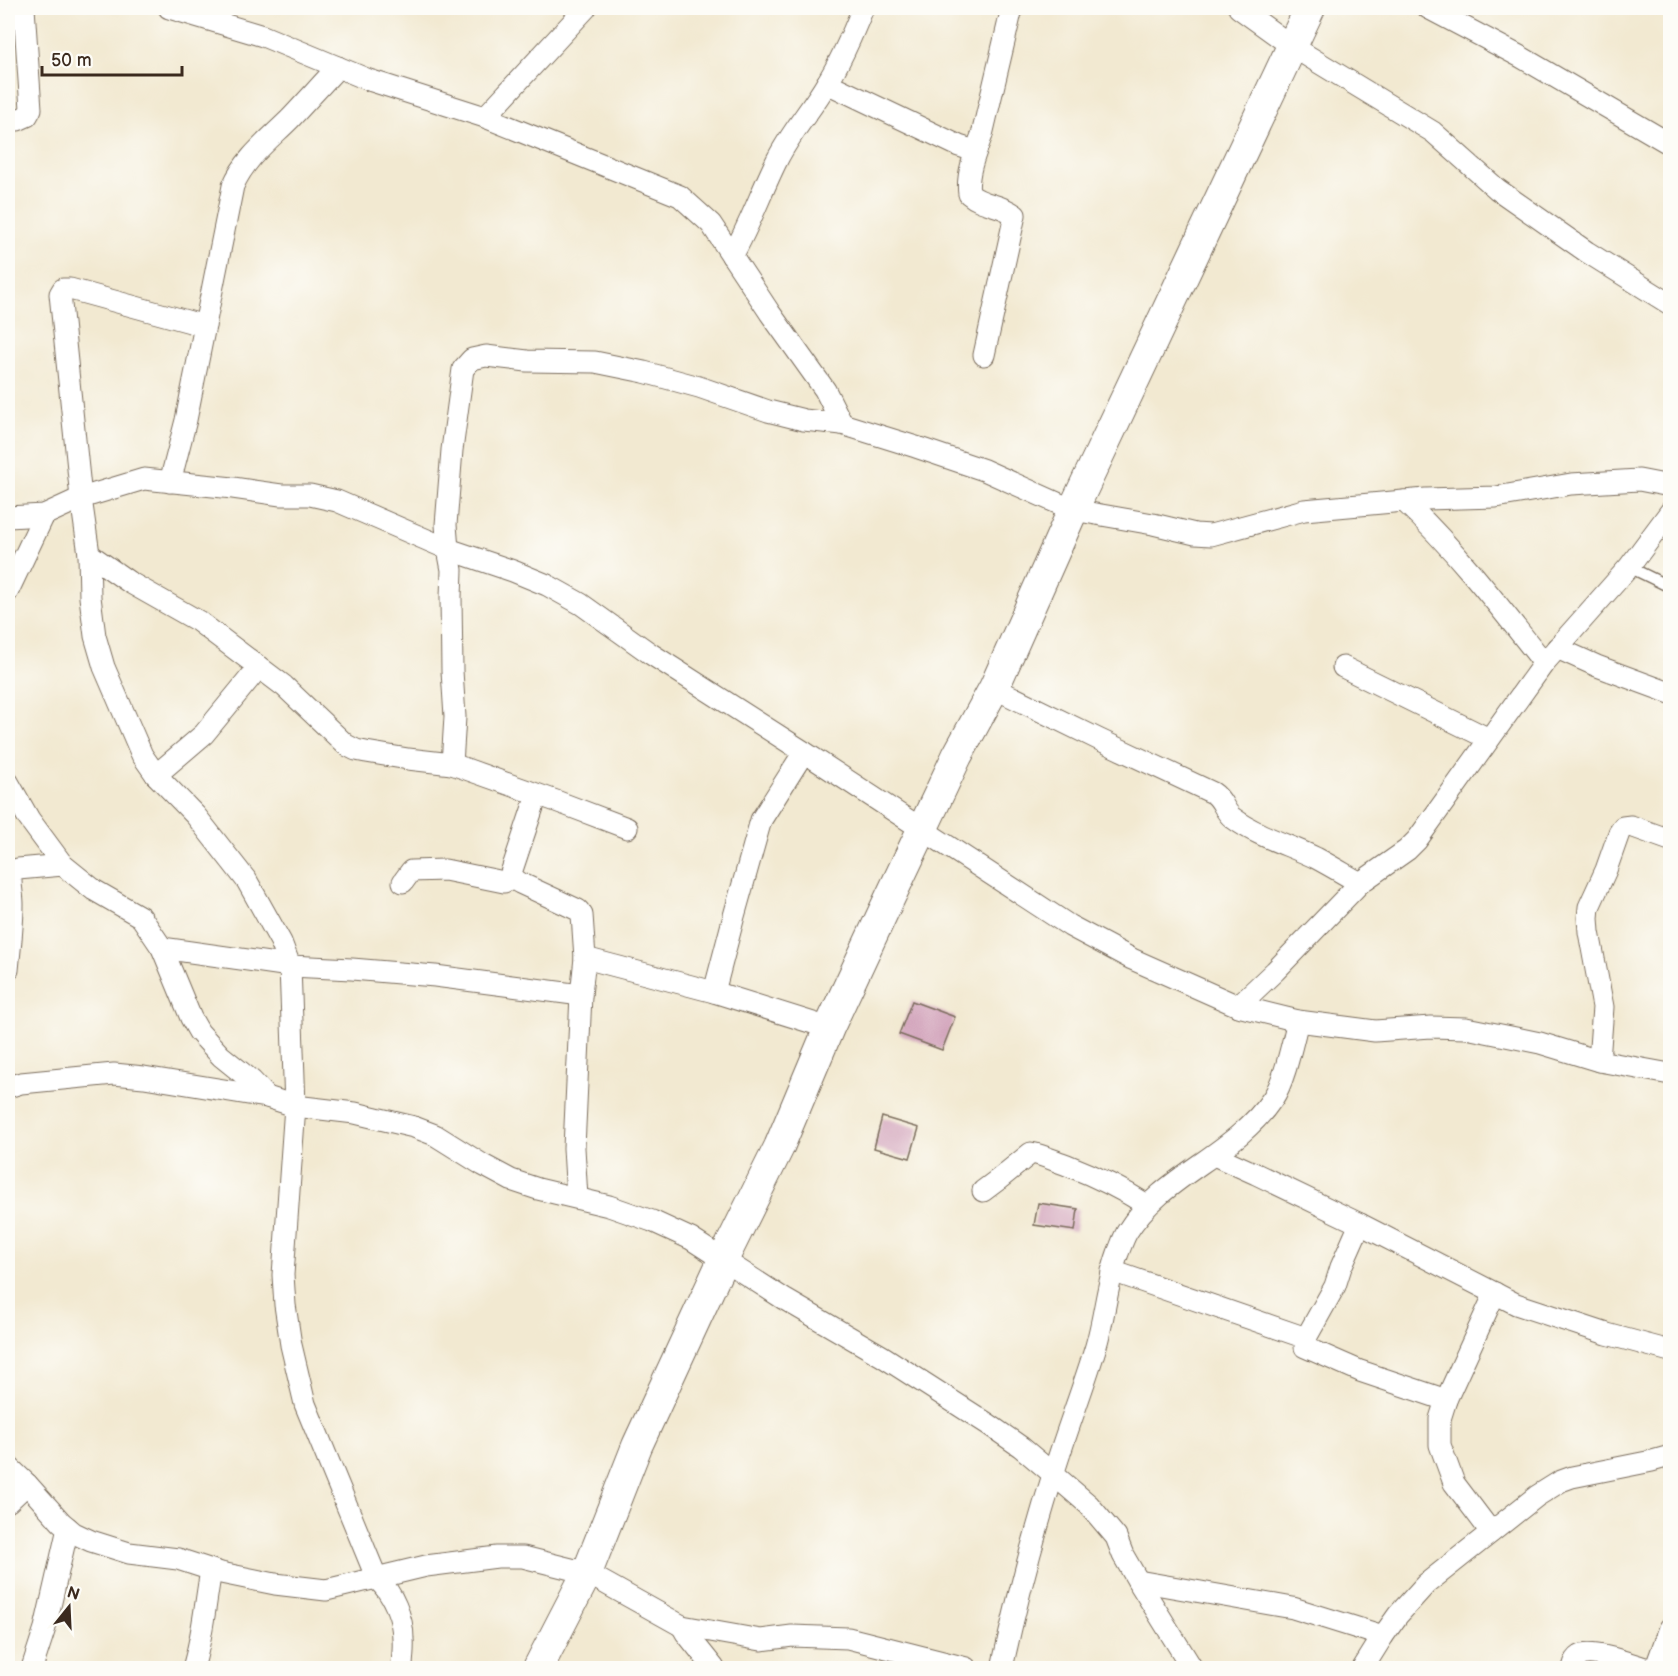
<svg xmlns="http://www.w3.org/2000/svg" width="1678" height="1676" viewBox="0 0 1678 1676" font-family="'Balsamiq Sans',sans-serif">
<rect width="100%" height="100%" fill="#fdfcf7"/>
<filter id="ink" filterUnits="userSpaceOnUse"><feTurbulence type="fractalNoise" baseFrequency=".0167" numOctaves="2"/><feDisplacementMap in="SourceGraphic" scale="12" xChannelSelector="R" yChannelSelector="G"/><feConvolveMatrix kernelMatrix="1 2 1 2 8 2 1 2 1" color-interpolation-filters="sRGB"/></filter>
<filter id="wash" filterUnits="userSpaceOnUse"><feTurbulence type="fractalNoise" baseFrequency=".008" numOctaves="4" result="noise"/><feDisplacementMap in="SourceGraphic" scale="24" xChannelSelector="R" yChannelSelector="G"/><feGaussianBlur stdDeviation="1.35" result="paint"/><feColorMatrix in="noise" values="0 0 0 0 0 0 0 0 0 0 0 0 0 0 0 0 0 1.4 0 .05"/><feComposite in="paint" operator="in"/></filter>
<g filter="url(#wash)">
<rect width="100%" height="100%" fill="#f2e9d1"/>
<g id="blocks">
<g fill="#d4a7be">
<polygon points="912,1001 955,1017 942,1050 899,1034"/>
<polygon points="882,1117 919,1128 910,1158 874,1148"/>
<polygon points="1038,1203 1078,1209 1075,1231 1034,1225"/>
</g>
</g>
</g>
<g filter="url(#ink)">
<use href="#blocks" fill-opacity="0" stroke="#7b6d5d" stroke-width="1.5"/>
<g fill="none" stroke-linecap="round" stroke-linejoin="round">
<g stroke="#7b6d5d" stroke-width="13">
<polyline id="lane" points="1629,567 1670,587"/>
</g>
<g stroke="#7b6d5d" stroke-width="23">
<g id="street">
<polyline points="169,8 263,36 369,80 485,117 680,196 711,224 770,313 825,390 842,424"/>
<polyline points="1239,8 1293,47 1433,132 1497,189 1587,252 1670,304"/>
<polyline points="1428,8 1521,57 1670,144"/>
<polyline points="827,83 959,146 975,151"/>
<polyline points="8,115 18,120 27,116 31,109 24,8"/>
<polyline points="485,117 586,8"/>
<path d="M732,256C750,225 761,192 777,160C791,132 812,109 827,83C842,59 853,33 863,8"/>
<path d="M205,326L70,289H63L60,294L81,498L89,554L90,597L95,636L104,667L142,755L156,775L196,816L247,881L281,942L290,966L295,1106L283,1275L285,1305L291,1345L305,1404L377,1579C393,1593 403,1618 403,1639C404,1649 402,1659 402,1668"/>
<path d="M984,355L1015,215C999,203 983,206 969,194C966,175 975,153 982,135L1012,8"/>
<path d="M170,482L186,420L233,186C245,158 269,140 290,119C306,102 322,84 338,67"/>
<path d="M1404,501C1456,550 1499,606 1544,663"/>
<polyline points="8,517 44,515 81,498 144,479 233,488 281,495 310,495 337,501 448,549 513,571 547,585 581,604 651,654 804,752 1070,926 1132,959 1238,1006 1298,1021 1375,1031 1431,1027 1466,1028 1540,1043 1599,1061 1670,1074"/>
<polyline points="89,554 129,582 198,621 284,686 346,745 356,750 366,752 408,759 452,764 556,801 627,828"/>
<polyline points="8,591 44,515"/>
<polyline points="1557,648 1597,666 1670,693"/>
<polyline points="1343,667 1489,739"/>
<path d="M994,688L1098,739L1213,793C1224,800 1223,811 1233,818C1257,836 1289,845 1316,858C1331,866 1346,875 1360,883"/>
<polyline points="452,764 455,717 452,671 451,597 452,570 448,549 446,525 452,450 463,369 472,359 486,356 527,361 595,362 644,372 699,387 768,411 804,420 842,424 916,447 984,470 1073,510 1153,524 1195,534 1211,535 1304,510 1426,499 1496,497 1571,484 1639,480 1670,486"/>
<polyline points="156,775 204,734 259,667"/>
<polyline points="8,782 29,819 63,865 94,890 141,917 162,948 191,1018 199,1032 221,1056 252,1081 267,1097"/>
<polyline points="512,878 520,883 578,910 582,915 585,958 581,995 574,1148 577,1198"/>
<polyline points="512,878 511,873 537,795"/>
<polyline points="403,882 411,871 445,870 504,882 512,878"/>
<polyline points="162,948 290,966 352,969 435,976 581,995"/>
<polyline points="585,958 714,992 829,1028"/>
<path d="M8,970C10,948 13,927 13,904C13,893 9,882 12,871L18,869L63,865"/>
<polyline points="714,992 734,916 761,820 804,752"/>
<polyline points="1238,1006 1275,971 1360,883 1407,850 1417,840 1544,663 1629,567 1670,512"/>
<polyline points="1599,1061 1603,1007 1589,932 1588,918 1589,907 1606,870 1619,833 1623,827 1631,826 1670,840"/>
<polyline points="8,1087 21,1083 114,1074 144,1077 267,1097 295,1106 355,1113 414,1127 435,1135 483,1165 511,1180 538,1189 609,1206 652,1221 691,1239 784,1299 882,1356 988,1424 1021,1447 1053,1474 1089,1505 1116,1537 1123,1555 1138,1581 1192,1668"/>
<polyline points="1214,1155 1256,1174 1360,1224 1516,1304 1607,1334 1670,1351"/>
<path d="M983,1191L999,1179L1031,1153C1043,1155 1055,1161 1067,1165C1095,1176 1122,1189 1147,1205"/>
<polyline points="1360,1224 1341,1267 1335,1286 1306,1338 1305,1347 1360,1371 1446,1400"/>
<polyline points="1112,1271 1306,1338"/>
<polyline points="8,1466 27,1484 61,1522 74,1533 91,1541 129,1553 178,1559 221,1573 275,1584 326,1590 426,1566 497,1557 523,1557 587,1573 682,1626 761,1640 792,1636 848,1638 966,1668"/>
<polyline points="8,1502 27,1484"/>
<polyline points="1491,1532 1454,1483 1440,1445 1440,1419 1446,1400 1495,1293"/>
<polyline points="1138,1581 1293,1608 1383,1636"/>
<polyline points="682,1626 686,1633 714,1668"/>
<polyline points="32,1668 45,1628 68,1528"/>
<path d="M193,1668C203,1636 205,1603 211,1571"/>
<path d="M1002,1668C1016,1603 1033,1539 1053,1475C1066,1432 1083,1389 1096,1346C1105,1315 1107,1283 1118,1253C1121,1246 1123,1239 1127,1232C1162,1175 1235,1155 1273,1098C1285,1080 1292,1043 1298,1021"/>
<polyline points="1363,1668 1383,1636 1398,1615 1426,1584 1537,1496 1561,1481 1572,1477 1652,1461 1670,1456"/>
<path d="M1573,1668C1574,1664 1575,1659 1580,1656C1591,1649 1632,1664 1645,1668H1652L1657,1664L1670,1628"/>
</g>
</g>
<g stroke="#7b6d5d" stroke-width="32">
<polyline id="secondary" points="538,1668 587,1573 637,1446 723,1260 779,1147 829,1028 885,908 957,756 994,688 1073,510 1310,8"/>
</g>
<use href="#lane" stroke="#fff" stroke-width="10"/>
<use href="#street" stroke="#fff" stroke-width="21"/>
<use href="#secondary" stroke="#fff" stroke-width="30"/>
</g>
</g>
<rect width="1678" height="1676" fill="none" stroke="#fdfcf7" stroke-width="30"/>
<g transform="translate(69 1607) rotate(18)" stroke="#fdfcf7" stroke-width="4.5" paint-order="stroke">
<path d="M0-4.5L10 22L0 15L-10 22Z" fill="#3b2a1e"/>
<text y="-9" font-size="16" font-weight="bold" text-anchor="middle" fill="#3b2a1e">N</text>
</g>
<path d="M42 66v9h140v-9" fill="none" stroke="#3b2a1e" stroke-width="3"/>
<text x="51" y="66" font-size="18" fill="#3b2a1e" stroke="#fdfcf7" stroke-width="4.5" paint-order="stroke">50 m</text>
</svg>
